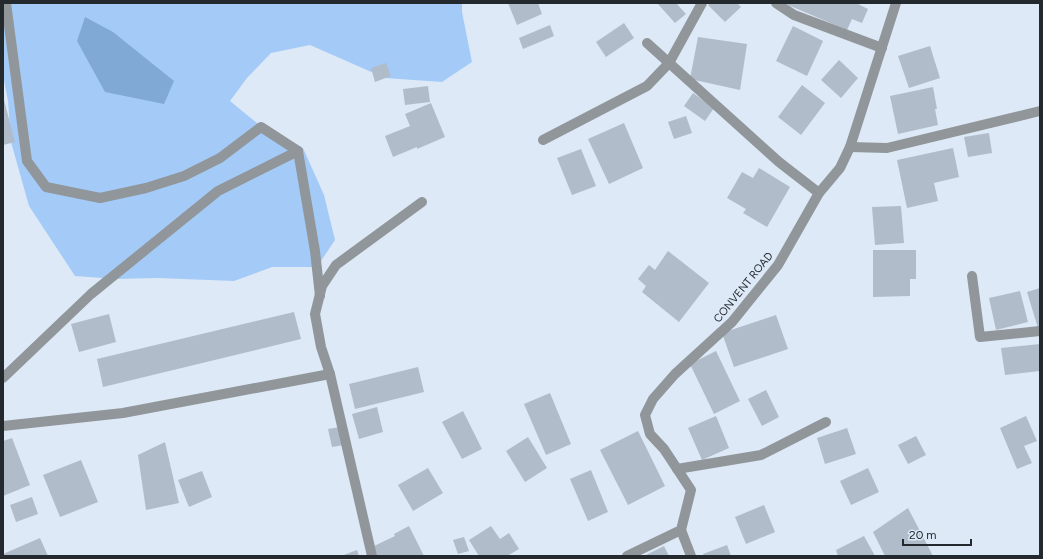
<svg xmlns="http://www.w3.org/2000/svg" width="1043" height="559" viewBox="0 0 1043 559" font-family="Figtree,sans-serif">
<rect width="100%" height="100%" fill="#dde9f7"/>
<polygon fill="#a4cbf7" points="3,3 462,3 462,12 472,62 442,82 385,78 310,45 271,53 247,78 230,101 273,136 303,148 324,195 335,240 317,267 272,267 234,281 157,278 116,279 75,276 29,206 11,142 8,101 3,75"/>
<polygon fill="#81a9d6" points="85,17 113,32 174,81 164,104 105,92 77,41"/>
<g fill="#b0bcc9">
<polygon points="508,3 538,3 542,14 517,25"/>
<polygon points="657,3 676,3 686,14 675,23"/>
<polygon points="711,3 737,3 741,7 725,22 708,5"/>
<polygon points="788,3 858,3 858,4 868,9 862,23 852,19 847,30 788,5"/>
<polygon points="624,23 634,38 606,57 596,42"/>
<polygon points="550,25 554,36 523,49 519,38"/>
<polygon points="793,26 823,41 807,76 776,61"/>
<polygon points="698,37 747,44 740,90 690,79"/>
<polygon points="930,46 940,78 909,88 898,56"/>
<polygon points="839,60 858,78 841,98 821,80"/>
<polygon points="386,63 391,76 375,82 371,68"/>
<polygon points="802,85 825,103 801,135 778,117"/>
<polygon points="428,86 430,102 405,105 403,89"/>
<polygon points="933,87 937,109 935,109 938,125 898,134 890,96"/>
<polygon points="693,93 714,108 705,121 684,106"/>
<polygon points="3,96 15,142 3,145"/>
<polygon points="431,103 445,137 417,149 417,147 393,157 385,136 410,126 405,114"/>
<polygon points="686,116 692,133 674,139 668,122"/>
<polygon points="624,123 643,168 609,184 588,139"/>
<polygon points="989,133 992,153 968,157 964,137"/>
<polygon points="953,148 959,177 934,183 938,201 907,208 897,160"/>
<polygon points="581,149 596,186 572,195 557,158"/>
<polygon points="759,168 790,187 767,227 743,213 746,209 727,198 742,172 753,178"/>
<polygon points="901,206 904,243 875,245 872,207"/>
<polygon points="873,250 916,250 916,279 910,279 910,296 873,297"/>
<polygon points="668,251 709,283 679,322 642,292 646,286 638,279 649,265 655,270"/>
<polygon points="1040,288 1040,327 1038,328 1027,292"/>
<polygon points="1020,291 1028,322 996,330 989,298"/>
<polygon points="294,312 301,339 103,387 97,359"/>
<polygon points="109,314 116,342 79,352 71,324"/>
<polygon points="776,315 788,349 734,367 722,333"/>
<polygon points="1040,344 1040,371 1005,375 1001,348"/>
<polygon points="716,351 740,401 714,414 690,364"/>
<polygon points="418,367 424,392 355,409 349,384"/>
<polygon points="766,390 779,417 762,426 748,399"/>
<polygon points="550,393 571,444 546,455 524,404"/>
<polygon points="377,407 383,432 359,439 352,414"/>
<polygon points="463,411 482,449 462,459 442,422"/>
<polygon points="716,416 729,448 702,460 688,428"/>
<polygon points="1026,416 1037,441 1024,446 1032,463 1017,469 1000,428"/>
<polygon points="340,427 344,445 332,447 328,429"/>
<polygon points="847,428 856,454 825,464 817,438"/>
<polygon points="638,431 665,486 628,505 600,450"/>
<polygon points="916,436 926,455 908,464 898,445"/>
<polygon points="528,437 547,468 525,482 506,451"/>
<polygon points="12,438 30,485 3,496 3,441"/>
<polygon points="165,442 179,503 146,510 138,455"/>
<polygon points="81,460 98,502 60,517 43,475"/>
<polygon points="428,468 443,493 413,511 398,485"/>
<polygon points="868,468 879,492 851,505 840,481"/>
<polygon points="591,470 608,512 588,521 570,479"/>
<polygon points="202,471 212,497 189,507 178,480"/>
<polygon points="32,497 38,514 16,522 10,505"/>
<polygon points="764,505 775,532 746,544 735,517"/>
<polygon points="908,508 933,556 885,556 873,532"/>
<polygon points="409,526 424,556 377,556 372,547 395,536 394,534"/>
<polygon points="491,526 500,539 509,533 519,549 507,556 479,556 469,540"/>
<polygon points="864,536 875,556 838,556 836,550"/>
<polygon points="464,537 469,551 458,554 453,540"/>
<polygon points="40,538 48,556 3,556 3,554"/>
<polygon points="727,545 731,556 704,556 703,554"/>
<polygon points="664,546 669,556 644,556"/>
<polygon points="357,550 359,556 341,556"/>
</g>
<g fill="none" stroke-linecap="round" stroke-linejoin="round">
<g stroke="#91969b" stroke-width="10">
<polyline points="6,3 27,161 46,187 100,198 146,188 184,176 220,158 261,127 298,151 315,251 320,296"/>
<polyline points="776,3 794,15 882,48"/>
<polyline points="647,43 779,162 819,193"/>
<polyline points="543,140 647,86 669,63 702,3"/>
<polyline points="850,147 887,148 1040,111"/>
<polyline points="972,276 980,337 1040,331"/>
<polyline points="3,378 91,294 218,191 298,151"/>
<polyline points="3,426 123,413 330,374"/>
<polyline points="677,469 761,455 826,422"/>
<polyline points="681,530 691,556"/>
<polyline points="372,556 330,374 321,347 315,314 322,286 336,265 422,202"/>
<polyline points="627,556 681,530 691,490 664,449 650,434 645,415 653,399 675,374 732,322 778,265 819,193 840,168 850,147 896,3"/>
</g>
</g>
<g text-anchor="middle" stroke-width="3.5" stroke-linejoin="round" paint-order="stroke">
<g font-size="11" fill="#24292e" stroke="#dde9f7">
<text transform="translate(743 287) rotate(-51)" y="4">CONVENT ROAD</text>
</g>
</g>
<rect width="1043" height="559" fill="none" stroke="#24292e" stroke-width="8"/>
<path d="M903 539v6h68v-6" fill="none" stroke="#24292e" stroke-width="2"/>
<text x="909" y="539" font-size="12" fill="#24292e" stroke="#dde9f7" stroke-width="3" paint-order="stroke">20 m</text>
</svg>
